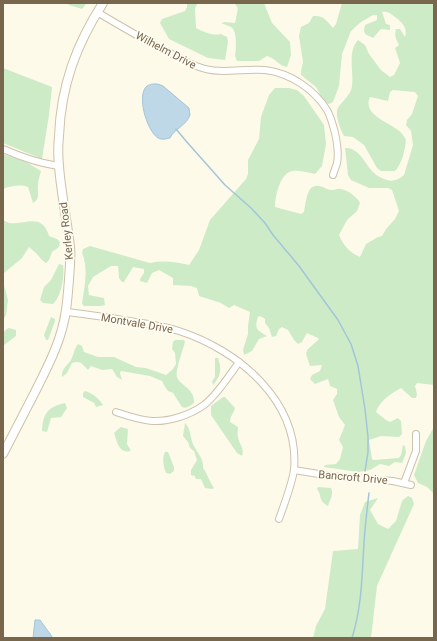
<svg xmlns="http://www.w3.org/2000/svg" width="437" height="641" viewBox="0 0 437 641" font-family="Roboto,sans-serif">
<rect width="100%" height="100%" fill="#fdfaea"/>
<g fill="#ceebc8">
<polygon points="65,3 87,3 82,9 69,5"/>
<path d="M187,3H198L195,8L196,28C204,32 212,36 221,34L227,37L228,42L225,60L208,58L169,39L160,23L162,19L185,11L187,7Z"/>
<path d="M234,3H264L272,23L290,42L291,55L287,67C279,66 275,58 267,56L259,61H237L235,56C236,50 237,34 233,29C231,26 225,25 221,23L225,22L235,23L238,8Z"/>
<path d="M342,3H434V385L417,383L415,386L417,394L416,398H412L401,388C391,394 380,400 376,412L386,420L390,422L398,418L401,421L402,434L399,437L381,436L369,440L372,459L373,460L399,458L401,455L403,445L405,446L406,453L402,463L395,462L389,466L380,464L370,470L358,472L324,467L325,465L336,464L340,459L343,447L339,440L345,425L339,417L333,400L337,394V389L330,386L328,379L315,384L310,379L312,375L320,371L322,365L310,366L306,354L307,350L319,339L318,338L307,333L302,342L298,344L294,340L288,330L282,327L279,329L276,336L272,337L269,328L265,323V319L260,316L258,317C254,329 257,330 267,336L259,339L252,351L244,355L243,350L248,334V326L250,312L234,305L229,308L221,303L199,296L197,288L191,286L173,285V278L159,270L152,273L147,283L140,281V279L144,273V269L133,267L124,282H122L119,278L118,266H111L93,277L88,286L89,295L104,298L105,305L100,306H84L82,304C84,288 89,269 82,253L83,249L90,246L150,263C164,260 175,262 189,265L199,250L210,220L246,179L248,174V160L259,139L261,117L269,95L275,88H289L297,90L304,96L324,125L326,144L322,166L315,174C309,173 299,170 293,171C280,172 275,197 275,207L301,214L304,212C305,206 307,191 311,188C320,182 324,190 332,190C335,190 338,188 341,189C348,190 357,197 360,203L357,211L347,220L339,235C344,246 349,252 360,257L366,244L378,237L382,236L386,229L395,219L399,211L392,190L388,188H369L351,180L348,175L345,148C359,147 365,164 373,172C377,176 381,178 387,180C394,182 399,179 404,175L413,145L411,131L406,125L407,120L412,114L418,96L415,92L393,90L390,92L388,101L370,97C362,114 388,122 398,130C401,132 404,136 406,140C405,150 402,164 395,171H381L377,168L364,145L353,137L344,136C341,131 336,118 337,112C337,104 351,97 352,86C354,71 347,52 358,40L365,45L369,54L381,70L390,77L394,75L400,63L395,48L399,45C396,39 394,36 396,29H400L405,37C408,28 402,22 395,17C391,14 388,11 382,12L386,24L390,25V30L381,29L373,38L365,34L364,30L365,25L377,20V15H373L361,22L351,31L342,54L339,86L333,102L329,104L325,103L316,87L301,75V71L303,62L299,36L301,27L309,23L313,16C324,15 327,21 333,28L336,24Z"/>
<polygon points="3,68 52,87 49,115 42,159 3,143"/>
<path d="M3,154L26,162L41,171C40,176 38,180 38,185C37,192 41,199 33,203L28,187C20,184 11,186 3,189Z"/>
<path d="M3,220C5,221 7,222 9,223C25,225 42,212 49,236L57,239L60,242L59,247L52,252L49,260L46,263L42,260L36,253L29,247L22,258L4,273L3,276Z"/>
<path d="M59,264L63,265C65,276 61,297 53,304L43,303L40,300L44,287L51,280Z"/>
<polygon points="3,281 8,300 6,315 3,320"/>
<polygon points="51,317 55,319 55,321 48,340 46,340 44,335"/>
<path d="M9,328L16,330V336L4,345L3,347C3,339 1,331 9,328Z"/>
<path d="M175,340H184L185,342C183,350 175,370 177,377C180,386 195,388 194,403C190,406 186,409 182,407L173,393L168,391L165,387L162,381L150,376L121,371L120,373L122,380L117,377L112,369L102,370L91,366L88,370C82,364 81,360 72,363L67,373L62,377C61,369 67,366 71,360C74,354 74,349 78,344L82,346L84,352L98,357H114L136,367L146,368L166,375L173,369L176,364L175,353L172,349L173,342Z"/>
<path d="M215,358H218C222,369 221,376 213,385L212,381L215,377Z"/>
<path d="M85,391C93,393 99,399 103,405L96,407L94,403L83,397V393Z"/>
<path d="M223,397H225L235,408C234,413 230,416 230,422L238,427C238,430 237,434 238,437C239,444 245,449 242,456L237,453L211,415V406Z"/>
<path d="M65,403L67,408L61,417L51,418L47,432L42,431C43,414 47,407 65,403Z"/>
<path d="M185,423C191,429 190,437 193,444C197,453 204,458 203,468C208,475 209,481 214,488L212,489L205,488L201,479H196L194,475L193,476L191,475V470L197,460L194,451L190,448L188,442L183,436Z"/>
<path d="M121,427L128,429L127,444L131,451C119,454 117,442 114,433L117,430Z"/>
<polygon points="434,427 434,494 427,487 418,483 414,475 426,441"/>
<path d="M165,452H168L174,467V471L170,474L166,473C163,466 162,458 165,452Z"/>
<path d="M318,487L331,488C334,494 330,500 328,506C318,501 322,495 317,489Z"/>
<polygon points="408,496 412,498 414,504 377,586 371,638 313,638 316,626 325,609 333,551 358,549 360,515 365,502 378,498 370,510 378,524 388,529 396,521 402,501"/>
</g>
<g fill="#bed8e7" stroke="#a4c5d9">
<path d="M153,84H158L163,86L189,108C189,110 190,113 190,115C187,125 174,129 170,138C166,139 162,140 158,138C147,131 136,95 147,86C148,85 153,84 153,84Z"/>
<polygon points="35,620 40,620 53,638 33,638"/>
</g>
<g fill="none" stroke-linecap="round" stroke-linejoin="round">
<g stroke="#a4c5d9" stroke-width="1.5">
<polyline points="176,129 186,141 225,185 251,208 265,223 273,235 299,266 338,320 351,344 358,366 365,409 368,437 368,452 365,471"/>
<path d="M352,638C362,606 362,575 364,543C365,526 367,510 369,493"/>
</g>
<g stroke="#cdc2ad" stroke-width="8">
<g id="street">
<path d="M97,12C122,27 148,42 174,55C182,59 190,64 199,67C220,75 243,68 265,70C290,73 314,89 327,110C331,117 333,125 335,133C337,142 339,153 337,163C336,167 334,171 333,175"/>
<path d="M3,149C21,157 39,163 58,166"/>
<path d="M66,312C85,314 104,317 123,320C142,323 161,325 179,331C238,350 300,401 294,470C292,484 284,505 279,519"/>
<path d="M116,412C128,416 139,420 152,421C169,422 190,415 204,405C216,396 230,375 239,362"/>
<polyline points="294,470 331,476 393,481 411,485"/>
<polyline points="404,483 416,451 416,434"/>
</g>
</g>
<g stroke="#cec1a8" stroke-width="10">
<path id="secondary" d="M3,454C14,433 24,413 35,392C48,366 62,340 66,310C68,296 69,280 70,265C70,259 71,253 70,247C67,220 61,193 59,166C58,156 58,146 59,136C61,86 76,45 103,3"/>
</g>
<use href="#street" stroke="#fff" stroke-width="6"/>
<use href="#secondary" stroke="#fff" stroke-width="8"/>
</g>
<g text-anchor="middle" stroke-width="3.5" stroke-linejoin="round" paint-order="stroke">
<g font-size="11" fill="#78664d" stroke="#fffcf1">
<text transform="translate(166 50) rotate(28)" y="4">Wilhelm Drive</text>
<text transform="translate(66 231) rotate(-96)" y="4">Kerley Road</text>
<text transform="translate(137 323) rotate(10)" y="4">Montvale Drive</text>
<text transform="translate(353 477) rotate(5)" y="4">Bancroft Drive</text>
</g>
</g>
<rect width="437" height="641" fill="none" stroke="#78664d" stroke-width="8"/>
</svg>
